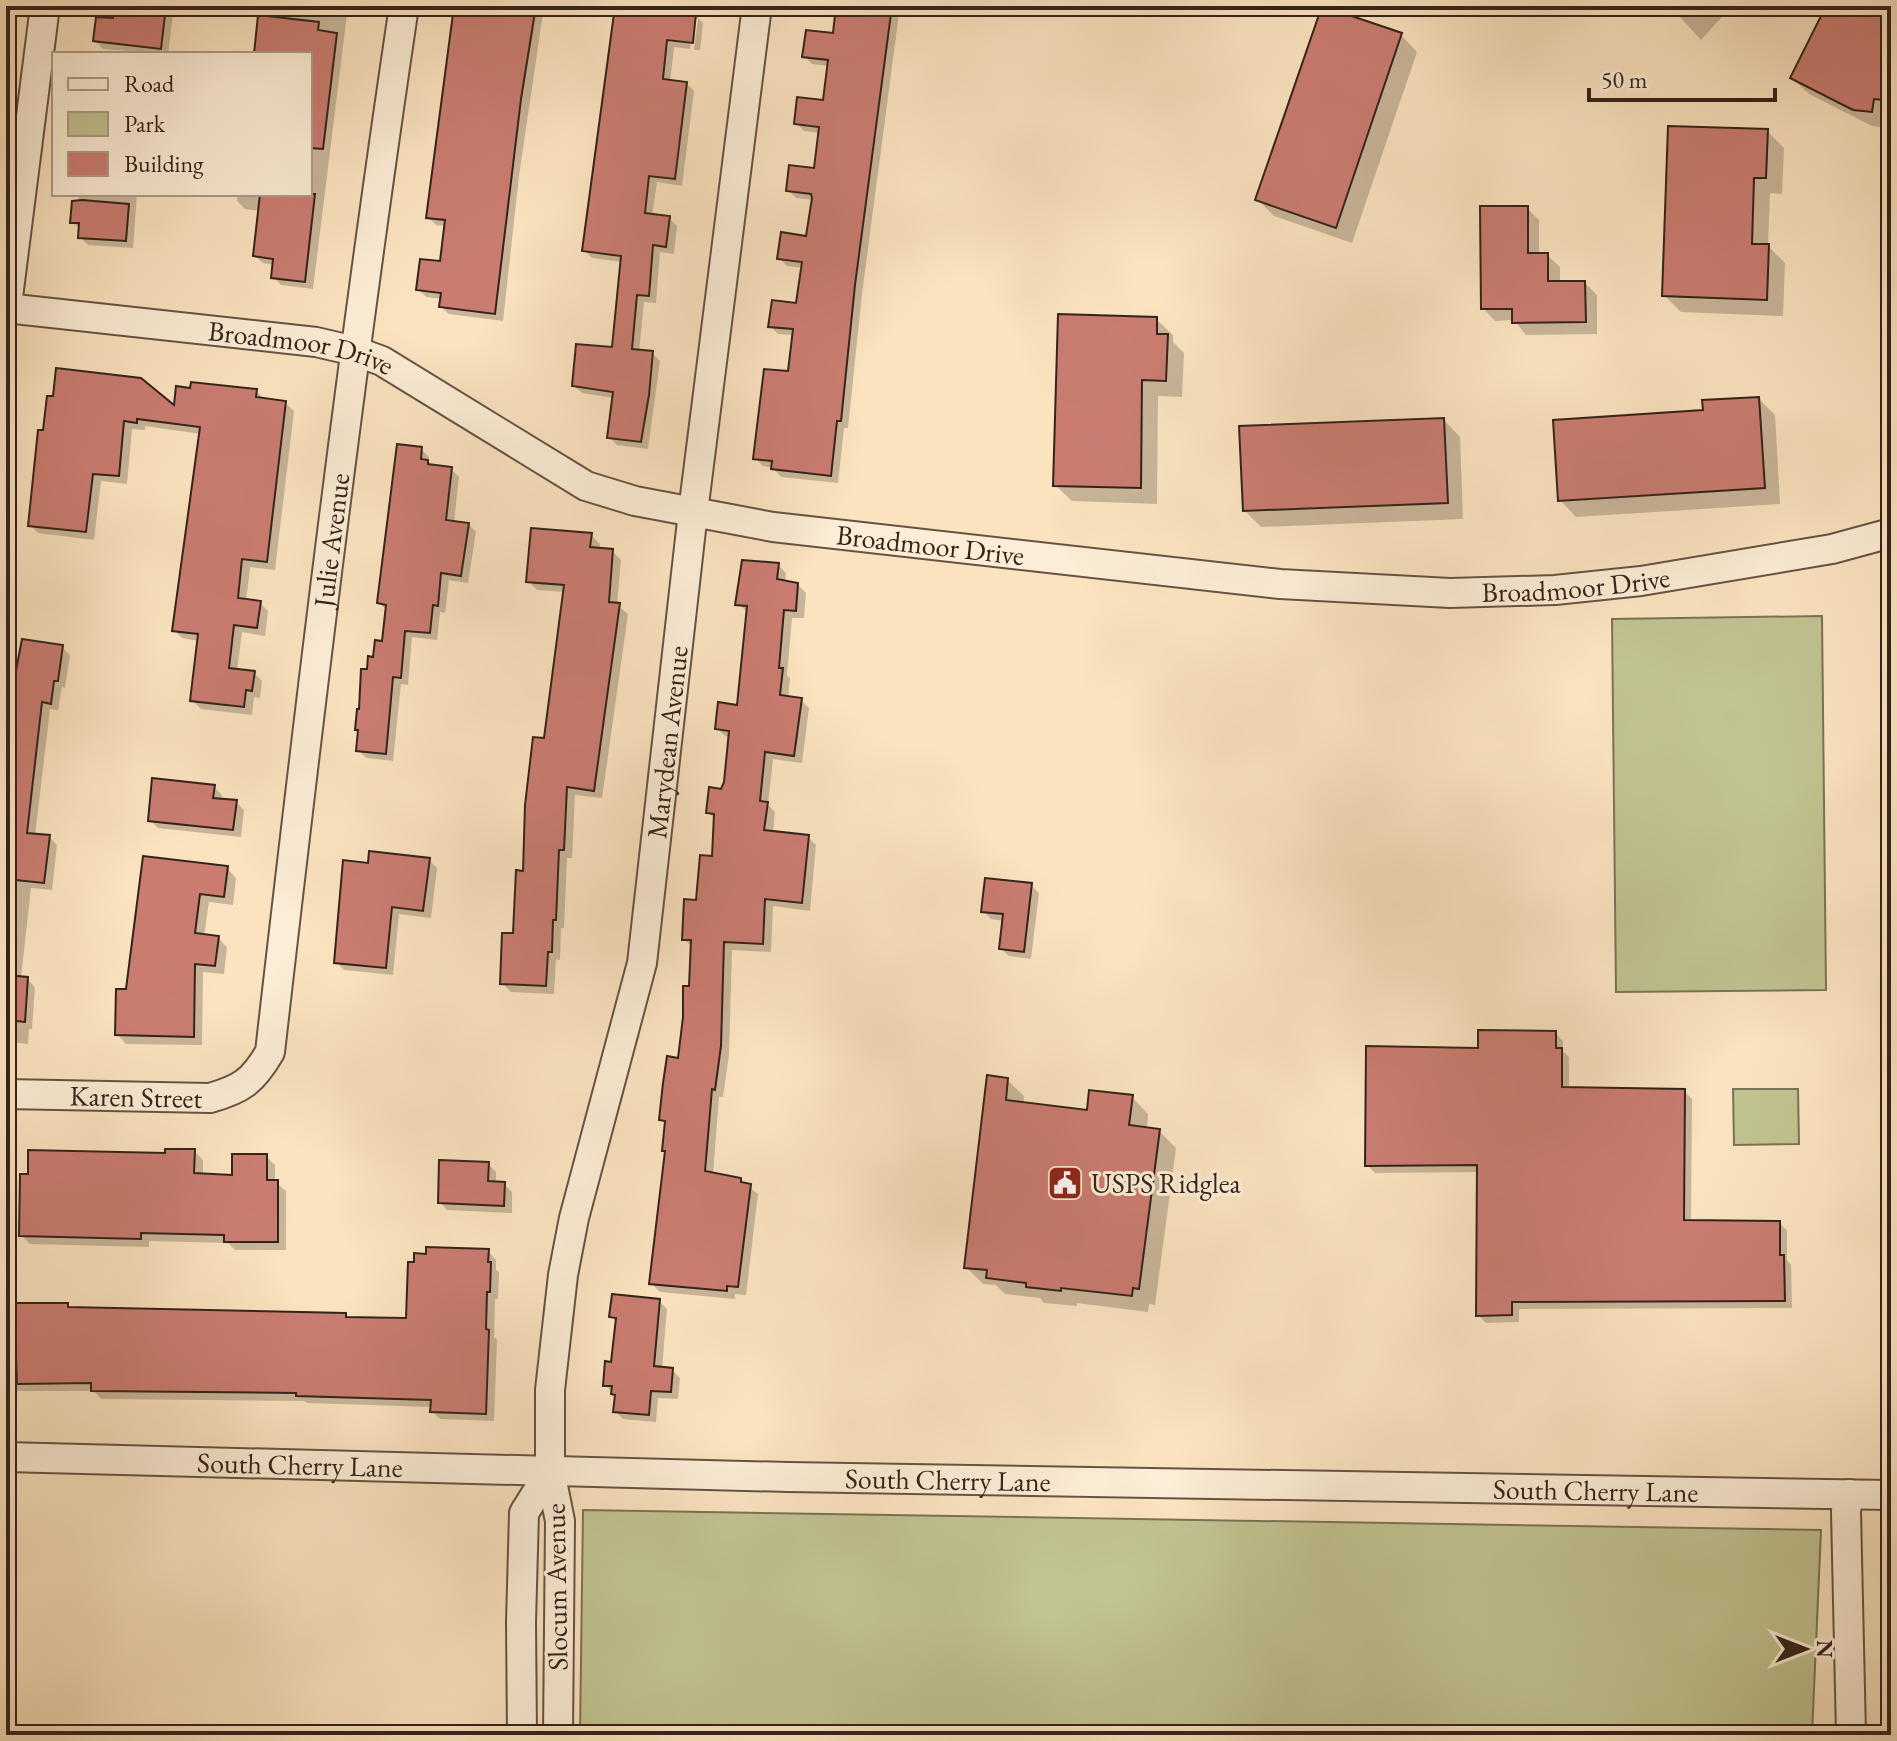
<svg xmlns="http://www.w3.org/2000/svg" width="1897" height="1741" viewBox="0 0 1897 1741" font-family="'EB Garamond',serif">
<rect width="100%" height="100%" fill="#fbe3c0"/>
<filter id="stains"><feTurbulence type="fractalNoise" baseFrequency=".0025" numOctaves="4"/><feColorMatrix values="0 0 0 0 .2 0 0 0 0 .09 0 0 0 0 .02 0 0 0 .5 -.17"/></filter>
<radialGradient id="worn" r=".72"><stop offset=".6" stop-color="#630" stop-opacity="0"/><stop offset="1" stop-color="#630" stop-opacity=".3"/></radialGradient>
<g fill="#c1c391" stroke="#7a7356" stroke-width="2">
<polygon points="1822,616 1826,990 1616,992 1612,619"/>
<polygon points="1733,1089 1798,1089 1799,1144 1734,1145"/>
<polygon points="583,1510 1821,1530 1812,1735 580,1735"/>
</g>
<g fill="#0003">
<polygon points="116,6 174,6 168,54 103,49 95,41 114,20"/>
<polygon points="263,6 348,6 313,289 281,285 273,277 275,265 263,263 255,256 260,211 245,209 237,201 238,194 310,194 310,54 256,54"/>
<polygon points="455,6 544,6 519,176 503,321 449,314 441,307 442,299 426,297 418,289 441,264 446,226 436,225 428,217"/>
<polygon points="616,6 680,6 680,13 695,15 703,23 700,50 694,50 698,19 694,19 690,49 674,47 670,82 686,83 694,91 682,186 657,182 652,216 669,218 677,226 674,254 660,252 656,303 644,302 639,352 652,353 660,361 648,449 617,445 609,437 614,398 582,393 574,386 614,350 622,262 592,258 584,250"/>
<polygon points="838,6 900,6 862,294 848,428 844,428 838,483 781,477 773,468 763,466 755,458 789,374 794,335 778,334 770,326 798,305 803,268 787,266 779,258 808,238 814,200 796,198 788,190 816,170 820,133 804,131 796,123 825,102 829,66 812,64 804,56 835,35"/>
<polygon points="1670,6 1736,6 1729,9 1701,40"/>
<polygon points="1828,6 1891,6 1891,114 1888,128 1872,126 1809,94 1792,78"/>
<polygon points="1401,35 1417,52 1352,243 1274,216 1257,199"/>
<polygon points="1767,131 1784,148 1782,194 1770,193 1768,246 1785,263 1783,316 1681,312 1664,295"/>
<polygon points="80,194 137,194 133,248 88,245 80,237 81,230 72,222"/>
<polygon points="1527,208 1539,220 1539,255 1547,255 1560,267 1560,283 1585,283 1597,295 1597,334 1526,335 1514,320 1495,321 1483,308"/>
<polygon points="1156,319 1173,335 1173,342 1184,353 1182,397 1158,396 1157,504 1072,501 1055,485"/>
<polygon points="256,391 265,400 285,403 294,411 275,570 250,567 246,601 260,603 268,611 265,636 242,632 237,671 254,673 262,681 260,698 254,697 252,715 201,709 192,700 199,641 182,638 174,630 201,434 145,426 145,430 132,429 127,484 101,481 94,540 38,533 30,525 40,432 175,409"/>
<polygon points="1759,399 1775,415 1780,504 1576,517 1560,500 1705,412"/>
<polygon points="1444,420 1460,437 1463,519 1261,527 1245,511"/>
<polygon points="421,449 429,457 428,463 432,467 451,469 459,477 454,523 468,524 476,532 468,583 449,580 445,613 440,612 437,640 412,637 408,685 401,684 393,761 366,758 358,750 360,732 357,729 369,671 384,643 388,611 379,603"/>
<polygon points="591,535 600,544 599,550 612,551 621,560 617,605 628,614 602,798 575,795 572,858 567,858 564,928 561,928 560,960 556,959 554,994 511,992 502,983 515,935 546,740 565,592 537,590 528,581"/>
<polygon points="778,565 786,573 785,583 798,585 806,593 804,618 792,618 787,675 790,678 788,698 801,700 809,708 802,763 773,759 768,805 775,812 773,833 808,837 816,845 810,911 773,906 771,952 732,950 729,1055 723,1097 719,1097 713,1174 740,1180 758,1194 746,1295 735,1294 735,1299 660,1292 651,1283 667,1153 664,1150 667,1125 661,1119 680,1060 691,988 693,948 684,939 714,859 716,820 708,812 726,782 731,737 725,736 717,728 738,707 749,613 738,604"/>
<polygon points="62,647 70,655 65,688 62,687 58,710 50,709 35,836 49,837 57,845 52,890 31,888 21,978 27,979 35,987 32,1029 29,1029 28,1044 6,1042 6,739"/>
<polygon points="214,787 222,795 221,800 236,802 244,810 241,837 158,828 150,820"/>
<polygon points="145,858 227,868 236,878 233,905 209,902 204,936 218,938 227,947 224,974 203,972 202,1045 126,1044 117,1034 128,991"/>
<polygon points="429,860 437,868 431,918 399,914 393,975 344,970 336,962 369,865"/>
<polygon points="1031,885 1039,893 1031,959 1009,956 1001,949 1004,921 991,919 983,911"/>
<polygon points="1555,1033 1563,1041 1563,1051 1569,1057 1569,1089 1684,1091 1692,1099 1691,1222 1779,1223 1787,1230 1787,1260 1791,1265 1792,1308 1519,1309 1519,1322 1486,1323 1478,1315 1479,1172 1375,1173 1367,1165 1480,1050"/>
<polygon points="1007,1080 1024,1096 1023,1104 1089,1112 1132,1097 1148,1114 1147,1129 1159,1131 1176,1148 1155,1305 1149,1304 1148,1312 1077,1303 1077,1306 1044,1303 1040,1298 1005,1294 996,1285 983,1284 966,1267"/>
<polygon points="194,1151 203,1160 203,1176 234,1177 266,1156 275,1165 275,1182 286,1191 286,1250 235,1250 228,1243 149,1241 149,1247 30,1244 21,1235 167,1155"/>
<polygon points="488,1164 496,1172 496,1183 504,1184 512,1192 512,1213 447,1210 440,1202"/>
<polygon points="488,1251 496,1260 496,1270 499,1272 498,1299 495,1299 494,1337 497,1340 494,1421 440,1419 432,1411 432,1407 307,1403 304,1401 101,1399 94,1391 6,1391 6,1305 67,1305 72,1309 345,1315 349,1319 408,1320"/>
<polygon points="659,1301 667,1309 662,1369 672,1370 680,1378 678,1399 658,1398 656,1422 623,1419 615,1411 617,1397 605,1385 613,1364 617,1322 611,1316"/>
</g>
<g fill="#ca7c71" stroke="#34231b" stroke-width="2">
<polygon points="114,6 166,6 161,49 93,41 96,17 113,18"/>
<polygon points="454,6 536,6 521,99 495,314 439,307 441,293 416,290 420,259 440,261 445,220 426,218"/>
<polygon points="615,6 671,6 671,10 696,13 693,43 667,40 663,79 687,82 675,179 649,176 645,213 670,216 666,247 653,245 649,296 637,295 632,349 653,351 649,395 641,442 607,438 613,392 572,386 576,344 612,347 621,256 582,251"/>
<polygon points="836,6 892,6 855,285 841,421 837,421 831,476 771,469 772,461 753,459 764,369 788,371 793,329 768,327 772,300 796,303 802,262 777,259 781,232 806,236 812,198 811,194 786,191 789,165 814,168 819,127 794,124 797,97 823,100 828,60 802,57 806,30 833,33"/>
<polygon points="1322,6 1402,33 1336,228 1255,200"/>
<polygon points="1826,6 1891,6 1891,84 1883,100 1874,99 1872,112 1853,110 1790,78"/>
<polygon points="258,15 319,22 318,30 337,33 323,149 310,148 310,54 254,54"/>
<polygon points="1668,126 1768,129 1766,178 1754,178 1752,244 1769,244 1767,300 1662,296"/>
<polygon points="260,194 315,194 305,282 271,278 273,259 253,256"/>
<polygon points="82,200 129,204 126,241 78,238 79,223 70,223 72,201"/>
<polygon points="1480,206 1528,206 1528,253 1548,253 1548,281 1585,281 1586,322 1512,323 1512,309 1481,309"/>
<polygon points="1058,314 1157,317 1157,334 1168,334 1166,381 1142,380 1141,488 1053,486"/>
<polygon points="56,368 141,378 174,405 176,386 190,388 191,382 257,389 256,397 286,401 267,562 242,559 238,598 261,601 257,628 234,625 229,668 255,671 252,691 246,690 244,707 190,701 198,634 172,631 200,427 137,419 137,423 124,421 119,476 93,474 86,532 28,526 38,430 43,430 47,396 53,396"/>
<polygon points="1759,397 1765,488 1558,501 1553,420 1703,410 1702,400"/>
<polygon points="1444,418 1448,503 1243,511 1239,426"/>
<polygon points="397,444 422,447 421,459 428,460 428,464 452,467 446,520 469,523 461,576 441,573 438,606 433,605 430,633 405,631 401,678 393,677 386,754 356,751 358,730 355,730 357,709 359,709 361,669 367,669 368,656 373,657 375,640 382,641 386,605 377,603"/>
<polygon points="531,528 592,533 590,547 613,549 609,602 620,603 594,791 567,787 564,850 559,850 556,920 553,920 552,952 548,952 546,986 500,984 502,933 513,933 516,870 523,871 525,805 533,737 544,738 564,585 526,582"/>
<polygon points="742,560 779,563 777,579 798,583 796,611 784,610 779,668 783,668 780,695 802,698 794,756 765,752 760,801 768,802 764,830 809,835 802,903 765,899 763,944 724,942 721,1046 715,1090 712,1089 705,1171 741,1178 741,1182 751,1184 738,1287 727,1286 727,1291 649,1284 665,1151 662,1151 665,1121 659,1120 663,1083 667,1056 678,1058 683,1017 683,986 689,986 691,940 682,940 684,899 696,900 700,855 712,856 714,814 706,813 709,787 721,789 724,782 729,731 715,729 718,702 737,705 747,606 735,605"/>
<polygon points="22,639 63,645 58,681 54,681 51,704 42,702 27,833 50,835 44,883 6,879 6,723"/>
<polygon points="152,778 215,785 213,798 237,800 233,830 148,821"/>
<polygon points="369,851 430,858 423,911 392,907 386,968 334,963 343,860 368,863"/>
<polygon points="143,856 228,866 224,897 200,894 195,933 219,936 215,966 195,964 194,1037 115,1035 116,989 126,989"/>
<polygon points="985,878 1032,883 1024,952 999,949 1003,914 981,912"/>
<polygon points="6,975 28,977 25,1022 6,1020"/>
<polygon points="1478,1030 1556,1031 1556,1048 1562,1048 1562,1087 1685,1089 1684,1220 1780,1221 1780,1255 1784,1255 1785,1301 1512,1302 1512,1315 1476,1316 1477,1165 1365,1166 1366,1046 1478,1048"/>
<polygon points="987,1075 1008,1078 1006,1100 1087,1110 1089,1090 1133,1095 1129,1125 1160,1129 1139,1289 1133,1288 1132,1296 1061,1288 1061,1291 1026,1287 1026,1283 986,1278 987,1270 964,1268"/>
<polygon points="165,1149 195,1149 194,1173 232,1175 232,1154 267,1154 267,1180 278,1180 278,1242 224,1242 224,1235 141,1233 141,1239 19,1236 20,1174 28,1174 28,1150 165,1153"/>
<polygon points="439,1160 489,1162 488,1181 505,1182 504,1206 438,1203"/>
<polygon points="426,1247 489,1249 488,1262 491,1262 490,1292 487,1292 486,1329 489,1330 486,1414 430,1412 431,1400 296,1396 296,1393 91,1391 91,1383 17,1384 16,1357 8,1357 7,1303 68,1303 68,1307 346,1313 346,1317 406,1318 408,1262 414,1262 414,1253 426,1254"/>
<polygon points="612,1294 660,1299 654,1366 673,1368 671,1392 651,1391 649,1415 613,1412 615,1395 611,1394 612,1386 603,1386 605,1361 611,1362 616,1318 609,1317"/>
</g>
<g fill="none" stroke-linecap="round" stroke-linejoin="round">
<g stroke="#665344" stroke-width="32">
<g id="minor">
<path id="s1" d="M6,308L316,342L355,351L382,361L586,486L635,501L773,527L1280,584L1450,593L1555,590L1641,581L1832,549L1891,533"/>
<polyline points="6,313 45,6"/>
<path id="s2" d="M6,1094L210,1098C242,1089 253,1081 270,1052C310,703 352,354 404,6"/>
<path id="s3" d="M6,1457L788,1477L1891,1495"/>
<polyline points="1849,1494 1846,1511 1851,1735"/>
<polyline points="522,1735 521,1622 524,1513 550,1471"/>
<path id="s4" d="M558,1735L560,1521L550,1471V1390L563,1275L574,1218L642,963L693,512L757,6"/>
</g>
</g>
<use href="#minor" stroke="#fcedd6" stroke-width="28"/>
</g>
<defs>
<g id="civic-square" transform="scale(1.8)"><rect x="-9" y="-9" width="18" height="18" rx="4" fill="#8f2418" stroke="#fcedd6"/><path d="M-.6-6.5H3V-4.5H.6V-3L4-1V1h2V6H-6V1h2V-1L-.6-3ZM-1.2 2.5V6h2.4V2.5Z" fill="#fff"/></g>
</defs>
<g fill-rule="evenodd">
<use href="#civic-square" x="1065" y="1183"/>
</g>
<g text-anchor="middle" stroke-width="6" stroke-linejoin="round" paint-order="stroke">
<g font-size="28" fill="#34231b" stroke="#fcedd6">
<text dy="10" stroke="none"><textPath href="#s1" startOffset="298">Broadmoor Drive</textPath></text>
<text dy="10" stroke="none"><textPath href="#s2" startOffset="798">Julie Avenue</textPath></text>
<text dy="10" stroke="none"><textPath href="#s1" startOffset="970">Broadmoor Drive</textPath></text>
<text dy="10" stroke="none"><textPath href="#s1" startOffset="1618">Broadmoor Drive</textPath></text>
<text dy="10" stroke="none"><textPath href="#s4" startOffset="1006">Marydean Avenue</textPath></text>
<text dy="10" stroke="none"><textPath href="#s2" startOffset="130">Karen Street</textPath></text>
<text dy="10" stroke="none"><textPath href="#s3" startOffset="294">South Cherry Lane</textPath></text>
<text dy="10" stroke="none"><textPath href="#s3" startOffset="942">South Cherry Lane</textPath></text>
<text dy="10" stroke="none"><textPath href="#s3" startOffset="1590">South Cherry Lane</textPath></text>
<text transform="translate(556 1587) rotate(-91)" y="10">Slocum Avenue</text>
</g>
<g font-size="28" fill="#34231b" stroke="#fcedd6" text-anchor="start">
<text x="1091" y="1193">USPS Ridglea</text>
</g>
</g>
<rect width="1897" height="1741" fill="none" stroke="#fbe3c0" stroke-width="32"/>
<rect x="8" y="8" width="1881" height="1725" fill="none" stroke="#34231b" stroke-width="4"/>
<rect x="16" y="16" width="1865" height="1709" fill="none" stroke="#34231b" stroke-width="2"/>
<rect x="52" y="52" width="260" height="144" fill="#fcedd6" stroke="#ac9c8b" stroke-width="2"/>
<rect x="68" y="78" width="40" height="12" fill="#fcedd6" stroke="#ac9c8b" stroke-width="2"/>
<text x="124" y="92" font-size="24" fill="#34231b">Road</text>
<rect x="68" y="112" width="40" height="24" fill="#c1c391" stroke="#ac9c8b" stroke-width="2"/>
<text x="124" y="132" font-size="24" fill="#34231b">Park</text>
<rect x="68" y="152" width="40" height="24" fill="#ca7c71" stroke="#ac9c8b" stroke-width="2"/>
<text x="124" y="172" font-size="24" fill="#34231b">Building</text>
<g transform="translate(1805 1649) rotate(90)" stroke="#fcedd6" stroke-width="6" paint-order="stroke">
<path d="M0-6L14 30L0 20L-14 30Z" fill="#34231b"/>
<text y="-12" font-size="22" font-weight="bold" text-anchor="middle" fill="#34231b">N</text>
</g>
<path d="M1589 88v12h186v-12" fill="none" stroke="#34231b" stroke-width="4"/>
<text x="1601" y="88" font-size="24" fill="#34231b" stroke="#fcedd6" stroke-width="6" paint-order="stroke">50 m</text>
<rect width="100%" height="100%" filter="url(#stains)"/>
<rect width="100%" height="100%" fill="url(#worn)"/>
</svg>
